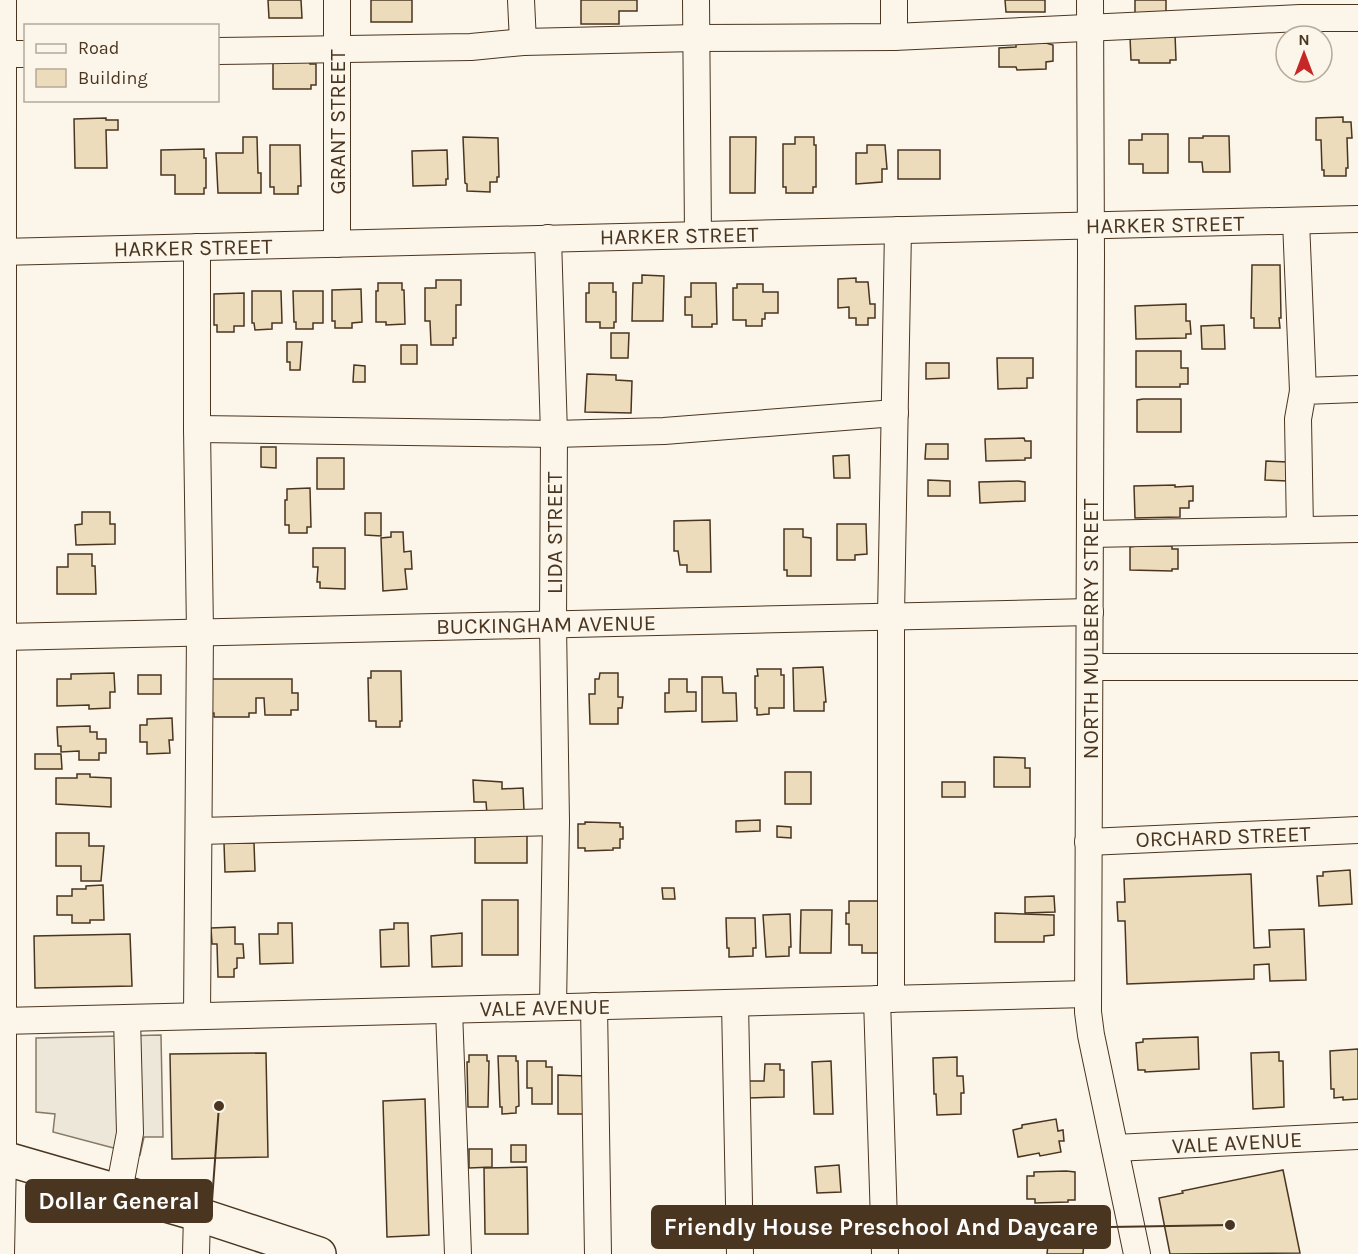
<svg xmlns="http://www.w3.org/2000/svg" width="1358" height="1254" viewBox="0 0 1358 1254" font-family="Karla,sans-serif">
<rect width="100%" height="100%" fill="#fbf6e9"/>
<polygon fill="#ede7d9" stroke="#887966" stroke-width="1.5" points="161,1035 163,1137 144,1137 140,1155 53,1132 55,1114 36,1112 36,1038"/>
<g fill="#ecdcbc" stroke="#4a3520" stroke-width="1.5">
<polygon points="268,0 301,0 302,18 269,18"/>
<rect x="371" y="0" width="41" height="22"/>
<polygon points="581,0 637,0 637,11 619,11 619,24 581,24"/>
<polygon points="1005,0 1045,0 1045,12 1006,12"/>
<rect x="1135" y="0" width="31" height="17"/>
<polygon points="1175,34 1176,60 1170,60 1170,63 1139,63 1139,60 1131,60 1130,37"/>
<polygon points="1046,43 1053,45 1053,61 1046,62 1046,69 1017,70 1016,67 999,67 999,48 1016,47 1016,44"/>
<polygon points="273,60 310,60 310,64 316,64 316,85 311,85 311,89 273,89"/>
<polygon points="1343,117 1343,122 1351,122 1352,138 1347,138 1348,168 1346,168 1346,176 1324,176 1324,170 1322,170 1321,140 1316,140 1316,118"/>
<polygon points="106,118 106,120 118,120 118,130 106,130 107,168 75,168 74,119"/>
<polygon points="1142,134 1168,134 1168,173 1143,173 1143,164 1129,164 1129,140 1142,140"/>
<polygon points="1203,136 1229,136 1230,172 1203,172 1202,162 1189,162 1189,138 1203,138"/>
<polygon points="243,137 257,137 258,173 261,173 261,193 218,193 216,153 243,153"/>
<polygon points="463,137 498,138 499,177 497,177 497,182 490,182 490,192 467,191 467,184 465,183"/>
<polygon points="730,137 756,137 755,193 730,193"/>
<polygon points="795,137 814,137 814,145 816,145 816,187 813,187 813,193 786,193 786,187 783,187 783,144 795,144"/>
<polygon points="270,145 300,145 301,186 298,186 298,194 274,194 274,187 270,187"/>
<polygon points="867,145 885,145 887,169 882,169 882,182 856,184 856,153 867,153"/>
<polygon points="204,149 204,158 206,158 206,188 204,188 204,194 175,194 175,175 161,175 161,150"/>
<polygon points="447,150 448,179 446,179 446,185 413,186 412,151"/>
<rect x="898" y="150" width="42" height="29"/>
<polygon points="1252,265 1280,265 1281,318 1279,318 1280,328 1254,328 1254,318 1251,318"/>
<polygon points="642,275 664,276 663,321 632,321 633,283 642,283"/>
<polygon points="856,278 856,282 868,282 870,304 875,304 875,318 868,318 868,325 856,325 856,318 849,318 849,307 838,308 838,279"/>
<polygon points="436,280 461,280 461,305 456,305 456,338 453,338 453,345 431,345 430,321 425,321 425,288 436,288"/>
<polygon points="378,283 402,283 402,290 404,290 405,324 386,325 386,322 376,322 376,291 378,291"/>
<polygon points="589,283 613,283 613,292 616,292 616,322 614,322 614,328 600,328 600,322 586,322 586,293 589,293"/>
<polygon points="691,283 716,283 717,324 712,324 712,327 692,327 692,315 685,315 685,297 691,297"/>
<polygon points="737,284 763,284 763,292 778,292 778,313 765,313 765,319 762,319 762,326 746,326 746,320 733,320 733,288 737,288"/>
<polygon points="361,289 362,322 352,323 352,328 335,328 335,321 332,321 332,290"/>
<polygon points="252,291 281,291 282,323 272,323 272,329 255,330 254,323 252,323"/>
<polygon points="293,291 323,291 323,323 313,323 313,329 296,329 296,322 294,322"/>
<polygon points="244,293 244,326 234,326 234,332 217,332 217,325 214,325 214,294"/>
<polygon points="1186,304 1186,321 1190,321 1191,334 1186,334 1186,338 1136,339 1135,306"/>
<polygon points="1224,325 1225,349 1202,349 1201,326"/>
<polygon points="611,333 629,333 628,358 611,358"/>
<polygon points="287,342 302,342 300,370 290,370 290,362 287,362"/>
<rect x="401" y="345" width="16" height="19"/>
<polygon points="1136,351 1181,351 1181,368 1188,368 1188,384 1180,384 1180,387 1136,387"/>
<polygon points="997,358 1033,358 1033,378 1027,378 1027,388 998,389"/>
<polygon points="926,363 949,363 949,378 926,379"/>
<polygon points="354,365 365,366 365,382 353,382"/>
<polygon points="587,374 616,375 616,380 632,381 631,413 585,412"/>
<polygon points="1143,399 1181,399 1181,432 1137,432 1137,400"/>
<polygon points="1024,438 1025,441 1031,441 1031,458 1025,458 1025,460 986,461 985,439"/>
<polygon points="926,444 948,444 948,459 925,459"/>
<polygon points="261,447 276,447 276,468 261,467"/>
<polygon points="849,455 850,478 834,478 833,456"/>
<rect x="317" y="458" width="27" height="31"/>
<polygon points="1266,461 1288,462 1288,481 1265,480"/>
<polygon points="928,480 950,481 950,496 928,496"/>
<polygon points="1018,481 1025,482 1025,501 980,503 979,482"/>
<polygon points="1175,485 1175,487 1193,486 1193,501 1189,501 1189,508 1180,508 1180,517 1135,518 1134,486"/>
<polygon points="310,488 311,527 307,527 307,533 289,533 289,525 285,525 285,500 287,500 287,489"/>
<polygon points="82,512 110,512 110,524 115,524 115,544 76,545 75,525 82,524"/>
<polygon points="365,513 381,513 381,536 365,535"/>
<polygon points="710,520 711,572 687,572 687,565 680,565 678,551 674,551 674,521"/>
<polygon points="837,524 866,524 867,554 855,555 855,560 837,560"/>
<polygon points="784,529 803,529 803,537 811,538 811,576 787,576 787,570 784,570"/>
<polygon points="391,532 403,532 404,552 411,551 412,569 405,569 407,589 383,591 381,538 391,537"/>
<polygon points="1137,546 1172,546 1172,549 1178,549 1178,569 1172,569 1172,571 1130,570 1130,547"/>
<polygon points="313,548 345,548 345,589 320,588 320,582 317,582 318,567 313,567"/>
<polygon points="68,554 92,554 92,566 95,566 96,594 57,594 57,567 68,567"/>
<polygon points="823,667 826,702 824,702 824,711 794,711 793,668"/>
<polygon points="757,669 781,669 781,675 784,675 784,708 769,708 769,714 757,715 757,708 755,708 755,676 758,676"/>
<polygon points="371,671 401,671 402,721 400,721 400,727 376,727 376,721 369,721 368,678 371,678"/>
<polygon points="114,673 115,692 110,692 110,708 89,709 89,705 57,706 57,679 71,679 71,674"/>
<polygon points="600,673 618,673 618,697 623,697 622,708 618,708 618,724 590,724 589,694 595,694 595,679 599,679"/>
<rect x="138" y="675" width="23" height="19"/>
<polygon points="702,677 722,677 723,693 736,693 737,721 702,722"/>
<polygon points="206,679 292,679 292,693 298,693 298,710 291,710 291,715 265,715 264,698 256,698 256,713 249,713 249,717 214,717 214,713 206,714"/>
<polygon points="669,679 687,679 687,692 696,692 696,711 665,712 665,693 669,693"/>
<polygon points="172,718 173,740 169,740 170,753 147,754 147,742 140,742 140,725 147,725 147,719"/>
<polygon points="90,726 90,732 97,732 97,739 106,739 106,753 99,753 99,760 79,760 79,751 61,752 61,746 58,746 57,727"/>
<polygon points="35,754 61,754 62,769 35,769"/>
<polygon points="994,757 1025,758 1025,768 1030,768 1030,787 994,787"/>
<rect x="785" y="772" width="26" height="32"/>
<polygon points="77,774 90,774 90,777 111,778 111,807 56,804 56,778 77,778"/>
<polygon points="473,780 502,782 502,789 523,788 524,811 487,814 486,802 474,802"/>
<rect x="942" y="782" width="23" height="15"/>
<polygon points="760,820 760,831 736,832 736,821"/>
<polygon points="585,822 620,823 620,827 623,827 623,839 620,839 620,848 613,848 613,850 585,851 585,848 578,848 578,824 585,824"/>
<polygon points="777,826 791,827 791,838 777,837"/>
<polygon points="475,829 527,830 527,863 475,863"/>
<polygon points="56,833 89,833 89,846 104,846 101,881 81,881 81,866 56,866"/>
<polygon points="224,843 254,843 255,871 225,872"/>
<polygon points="1350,870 1352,904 1319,906 1317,876 1323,876 1323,872"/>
<polygon points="1251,874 1254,948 1270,947 1269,930 1304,929 1306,980 1270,981 1269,964 1254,965 1254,979 1127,984 1125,921 1118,921 1117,902 1125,902 1124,879"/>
<polygon points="103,885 104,920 90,920 90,923 72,923 72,915 57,915 57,896 72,896 72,889 86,889 86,886"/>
<polygon points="662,888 674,888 675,899 663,899"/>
<polygon points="1054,896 1055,912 1025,913 1025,897"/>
<rect x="482" y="900" width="36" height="55"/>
<polygon points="849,901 882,901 882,953 862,953 862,945 849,945 849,924 846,924 846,913 849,913"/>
<polygon points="801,910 832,910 831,953 800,953"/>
<polygon points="995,913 1054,915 1054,935 1044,936 1044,942 995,942"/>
<polygon points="790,914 791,947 789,947 789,956 766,957 763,915"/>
<polygon points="726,918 755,918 756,948 753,948 753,956 729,957 729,948 727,948"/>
<polygon points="278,923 292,923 293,963 260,964 259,934 278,934"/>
<polygon points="394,923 408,923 409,966 381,967 380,930 394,929"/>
<polygon points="235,927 235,944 243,944 244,958 237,958 237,968 234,969 234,977 218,977 217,944 212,944 211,928"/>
<polygon points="462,933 462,966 432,967 431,936"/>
<polygon points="130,934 132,986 35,988 34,936"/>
<polygon points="1198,1037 1199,1069 1145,1072 1145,1070 1138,1070 1136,1043 1143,1042 1143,1039"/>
<polygon points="1358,1049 1358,1099 1343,1100 1343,1097 1334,1098 1334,1089 1331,1089 1330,1051"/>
<polygon points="1279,1052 1279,1061 1283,1061 1284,1107 1253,1109 1251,1053"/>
<polygon points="266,1053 268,1157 172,1159 170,1054"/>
<polygon points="469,1055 487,1055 487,1061 489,1061 488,1107 468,1107 467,1062 469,1062"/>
<polygon points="498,1056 516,1056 516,1061 518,1061 519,1106 516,1107 516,1113 502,1114 502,1107 500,1107"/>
<polygon points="957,1057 957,1076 963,1076 964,1093 961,1093 961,1114 937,1115 936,1094 934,1094 933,1058"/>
<polygon points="527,1061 546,1061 546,1067 552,1067 552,1104 532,1104 532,1088 527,1088"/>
<polygon points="831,1061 833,1114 814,1114 812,1062"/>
<polygon points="765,1064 780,1064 780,1070 784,1070 784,1097 748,1098 748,1081 764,1081"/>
<polygon points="558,1075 586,1076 589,1114 558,1114"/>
<polygon points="425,1099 429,1235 387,1237 383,1101"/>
<polygon points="1056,1119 1058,1131 1063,1130 1064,1141 1059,1141 1061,1152 1040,1156 1039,1153 1018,1157 1013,1130 1022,1128 1022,1125"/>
<rect x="511" y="1145" width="15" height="17"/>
<polygon points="469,1149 492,1149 492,1167 469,1168"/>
<polygon points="839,1165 841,1192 817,1193 815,1167"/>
<polygon points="527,1167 528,1234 485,1234 484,1168"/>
<polygon points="1283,1170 1300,1253 1170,1254 1159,1198 1183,1193 1182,1191"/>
<polygon points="1066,1171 1075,1172 1075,1200 1068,1200 1068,1202 1035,1203 1035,1199 1027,1199 1027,1176 1034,1176 1034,1172"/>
<polygon points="1050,1225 1077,1227 1076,1242 1084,1242 1083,1254 1047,1254 1048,1245 1042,1245 1043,1228 1049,1229"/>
</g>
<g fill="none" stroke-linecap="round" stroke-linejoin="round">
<g stroke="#4a3520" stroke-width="28">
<g id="minor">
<polyline points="337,0 337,244"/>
<polyline points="521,0 523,42"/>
<polyline points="696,0 698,235"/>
<polyline points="1090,0 1091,254 1088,1012 1091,1035 1137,1254"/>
<polyline points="894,37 894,0"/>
<polyline points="218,51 471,47 523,42 696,38 894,37 1300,18 1358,18"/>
<polyline points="3,54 26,54"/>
<polyline points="1296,221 1303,391"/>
<polyline points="548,238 554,434 553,624 556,822 553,1007"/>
<polyline points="197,247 197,429 200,632 197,1016"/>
<polyline points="0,252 1358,219"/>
<polyline points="197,429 554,434 664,431 895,413"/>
<polyline points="1300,530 1298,419 1303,391 1358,389"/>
<polyline points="1090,534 1358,529"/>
<polyline points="3,637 1090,612"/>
<polyline points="1090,667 1358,667"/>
<polyline points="199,831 556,822"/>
<polyline points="1088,842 1358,830"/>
<polyline points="877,999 885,1254"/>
<polyline points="891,999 891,616 898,230"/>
<polyline points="735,1003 740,1254"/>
<polyline points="594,1006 598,1254"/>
<polyline points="449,1010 458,1254"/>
<polyline points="2,1021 1088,994"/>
<polyline points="1115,1148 1358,1136"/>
<polyline points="119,1191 130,1133 127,1018"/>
<polyline points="1,1254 3,1158 3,0"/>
<polyline points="196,1254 197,1214"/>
</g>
</g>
<g stroke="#4a3520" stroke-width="36">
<polyline id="major" points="0,1157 197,1214 319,1254"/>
</g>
<use href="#minor" stroke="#fbf6e9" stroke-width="26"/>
<use href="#major" stroke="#fbf6e9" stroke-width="33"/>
</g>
<g text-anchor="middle" stroke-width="4.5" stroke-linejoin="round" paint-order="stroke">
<g font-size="22" fill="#4a3520" stroke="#fbf6e9">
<text transform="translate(337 122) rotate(-90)" y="8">GRANT STREET</text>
<text transform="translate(1165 224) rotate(-1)" y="8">HARKER STREET</text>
<text transform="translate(679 235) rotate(-1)" y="8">HARKER STREET</text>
<text transform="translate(193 247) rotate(-1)" y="8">HARKER STREET</text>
<text transform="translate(554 533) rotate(-90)" y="8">LIDA STREET</text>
<text transform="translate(546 624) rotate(-1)" y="8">BUCKINGHAM AVENUE</text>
<text transform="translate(1090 629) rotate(-90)" y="8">NORTH MULBERRY STREET</text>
<text transform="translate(1223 836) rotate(-2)" y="8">ORCHARD STREET</text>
<text transform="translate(545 1007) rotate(-1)" y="8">VALE AVENUE</text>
<text transform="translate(1237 1142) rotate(-3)" y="8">VALE AVENUE</text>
</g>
</g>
<path fill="none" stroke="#4a3520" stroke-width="2" d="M219 1106L212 1201M1230 1225L1110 1227"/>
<g fill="#4a3520" stroke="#fbf6e9" stroke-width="2">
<circle cx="219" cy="1106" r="6"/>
<circle cx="1230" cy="1225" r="6"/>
</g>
<g fill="#4a3520" stroke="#4a3520" stroke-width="2">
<rect x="26" y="1180" width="186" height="42" rx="6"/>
<rect x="652" y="1206" width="458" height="42" rx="6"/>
</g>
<g font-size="24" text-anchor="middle" font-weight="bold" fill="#fff">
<text x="119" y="1209">Dollar General</text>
<text x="881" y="1235">Friendly House Preschool And Daycare</text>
</g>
<rect x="24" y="24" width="195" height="78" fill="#fbf6e9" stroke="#b4a999" stroke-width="1.5"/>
<rect x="36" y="44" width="30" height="9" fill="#fbf6e9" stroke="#b4a999" stroke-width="1.5"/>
<text x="78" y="54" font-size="18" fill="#4a3520">Road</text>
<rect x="36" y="69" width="30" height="18" fill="#ecdcbc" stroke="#b4a999" stroke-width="1.5"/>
<text x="78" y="84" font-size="18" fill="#4a3520">Building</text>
<g transform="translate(1304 54)"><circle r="28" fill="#fbf6e9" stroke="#b4a999" stroke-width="1.5"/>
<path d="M0-4.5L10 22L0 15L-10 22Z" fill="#c62828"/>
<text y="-9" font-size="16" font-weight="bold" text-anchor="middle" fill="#4a3520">N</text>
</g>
</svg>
